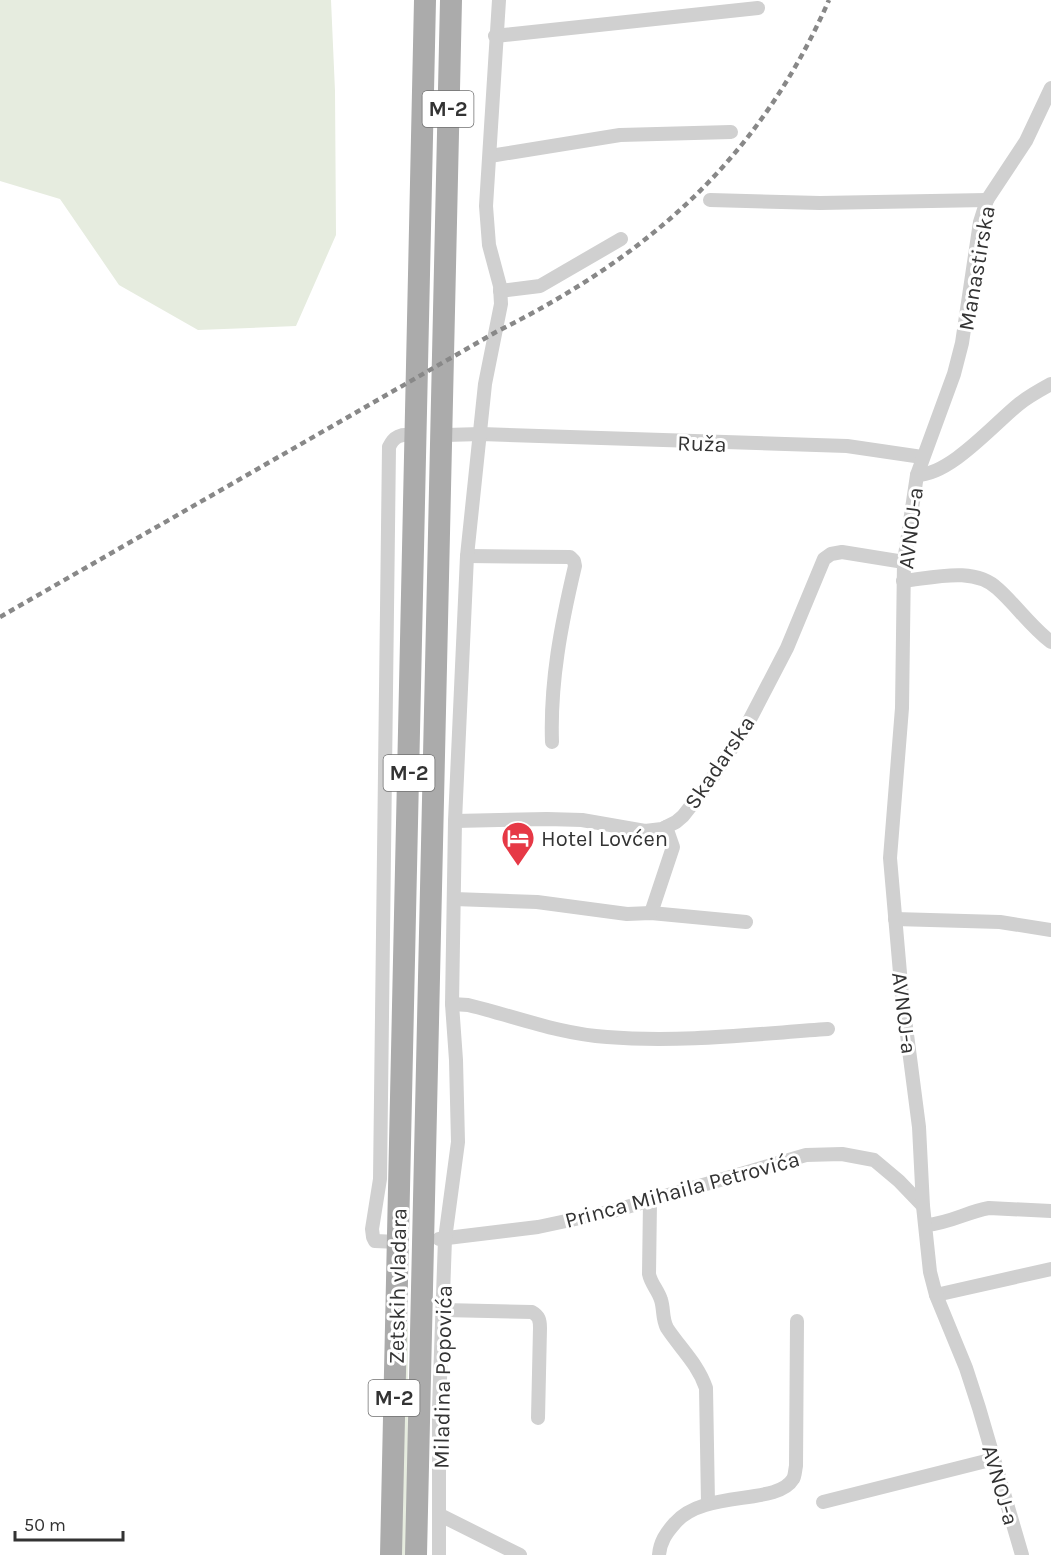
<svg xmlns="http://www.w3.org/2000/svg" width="1051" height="1555" viewBox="0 0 1051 1555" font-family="Karla,sans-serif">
<rect width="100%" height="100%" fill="#fff"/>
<g fill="#e6ecdf">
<polygon points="0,0 331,0 335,91 336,235 296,326 198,330 119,285 60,199 0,181"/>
<path d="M403,1323H408C407,1401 409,1478 408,1555H399Z"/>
</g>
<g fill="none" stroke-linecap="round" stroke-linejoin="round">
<g stroke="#d0d0d0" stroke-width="14">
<polyline points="495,36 758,8"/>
<polyline points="490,156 620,135 731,132"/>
<polyline points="710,200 820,203 987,200"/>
<polyline points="500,291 540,286 621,239"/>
<polyline points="446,435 481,434 847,446 922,457"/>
<path d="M917,475C950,475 993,425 1019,404C1029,396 1040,390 1051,384"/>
<path d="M467,556L570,557L574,561L575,566C561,625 550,682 552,742"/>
<path d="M903,581C933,578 974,566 998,589C1017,606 1030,626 1051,642"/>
<polyline points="455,821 547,819 582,820 645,831 662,829 676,822 683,816 709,783 748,723 787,648 824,559 831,554 842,552 904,562"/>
<polyline points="454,899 537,902 627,914 651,913 746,922"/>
<polyline points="651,913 673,847 666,827"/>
<polyline points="895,919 1000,922 1051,930"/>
<path d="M452,1004L468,1005C514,1016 559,1034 607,1037C680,1043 755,1034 828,1029"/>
<path d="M650,1202L649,1274C651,1284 658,1290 661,1300C664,1309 662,1319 667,1328C680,1348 698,1364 706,1388L708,1503"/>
<path d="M926,1225C951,1223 966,1212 989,1208L1051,1211"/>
<polyline points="439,1239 538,1227 613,1211 806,1155 842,1154 874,1160 899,1181 923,1206"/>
<path d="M398,1242L375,1241L373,1237L372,1229L380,1179L389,447C394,436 401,434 412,435"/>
<polyline points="936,1295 1051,1269"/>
<path d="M443,1310L532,1312C539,1316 540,1320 540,1328L538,1418"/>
<polyline points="823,1502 994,1459"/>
<polyline points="440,1515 520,1555"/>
<polyline points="439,1555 439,1408 445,1239 458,1142 456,1060 452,1004 455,821 467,556 485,384 501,304 500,286 489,245 486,206 499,0"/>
<path d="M659,1555C660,1542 666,1533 675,1523C704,1489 777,1506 793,1479C795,1476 795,1470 796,1466L797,1321"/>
<polyline points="1022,1555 979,1408 966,1368 936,1295 930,1272 923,1206 919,1127 902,996 890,858 902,708 904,562 917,475 954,374 962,343 980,222 987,200 1026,141 1051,88"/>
</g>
<g stroke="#ababab" stroke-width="22">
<polyline points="391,1555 425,0"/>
<polyline points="416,1555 451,0"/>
</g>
<path stroke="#888" stroke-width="4.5" stroke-dasharray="6 4.5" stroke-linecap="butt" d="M0,617L496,332C650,255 759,159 829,0"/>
</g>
<defs>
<g id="hotel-pin" transform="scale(1.725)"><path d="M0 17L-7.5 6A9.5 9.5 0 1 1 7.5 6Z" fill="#e63946" stroke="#fff"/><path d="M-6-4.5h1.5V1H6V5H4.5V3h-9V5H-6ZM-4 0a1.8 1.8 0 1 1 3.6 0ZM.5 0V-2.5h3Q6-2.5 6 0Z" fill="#fff"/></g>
</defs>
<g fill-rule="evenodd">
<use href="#hotel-pin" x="518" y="838"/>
</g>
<g text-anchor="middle" stroke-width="6" stroke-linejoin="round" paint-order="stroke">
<g fill="#fff" stroke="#707070" stroke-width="1.5">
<rect x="422.5" y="91" width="51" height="36" rx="4.5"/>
<rect x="383.5" y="755" width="51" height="36" rx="4.5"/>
<rect x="368.5" y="1380" width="51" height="36" rx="4.5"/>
</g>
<g font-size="21" font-weight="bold" fill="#333">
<text x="448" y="116">M-2</text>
<text x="409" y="780">M-2</text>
<text x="394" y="1405">M-2</text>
</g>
<g font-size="22" fill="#333" stroke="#fff">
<text transform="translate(976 268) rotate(-80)" y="8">Manastirska</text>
<text transform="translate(702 443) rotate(2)" y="8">Ruža</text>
<text transform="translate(910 528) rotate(-83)" y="8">AVNOJ-a</text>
<text transform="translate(719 762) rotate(-56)" y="8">Skadarska</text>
<text transform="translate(905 1013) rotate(83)" y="8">AVNOJ-a</text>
<text transform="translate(682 1189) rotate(-15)" y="8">Princa Mihaila Petrovića</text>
<text transform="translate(397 1286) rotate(-89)" y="8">Zetskih vladara</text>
<text transform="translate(442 1377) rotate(-89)" y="8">Miladina Popovića</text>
<text transform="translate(1001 1485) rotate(74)" y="8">AVNOJ-a</text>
</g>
<g font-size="22" fill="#333" stroke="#fff" text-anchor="start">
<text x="541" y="846">Hotel Lovćen</text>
</g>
</g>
<path d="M15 1531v9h108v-9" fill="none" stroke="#333333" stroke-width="3"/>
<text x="24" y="1531" font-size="18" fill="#333333" stroke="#ffffff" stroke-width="4.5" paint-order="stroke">50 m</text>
</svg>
